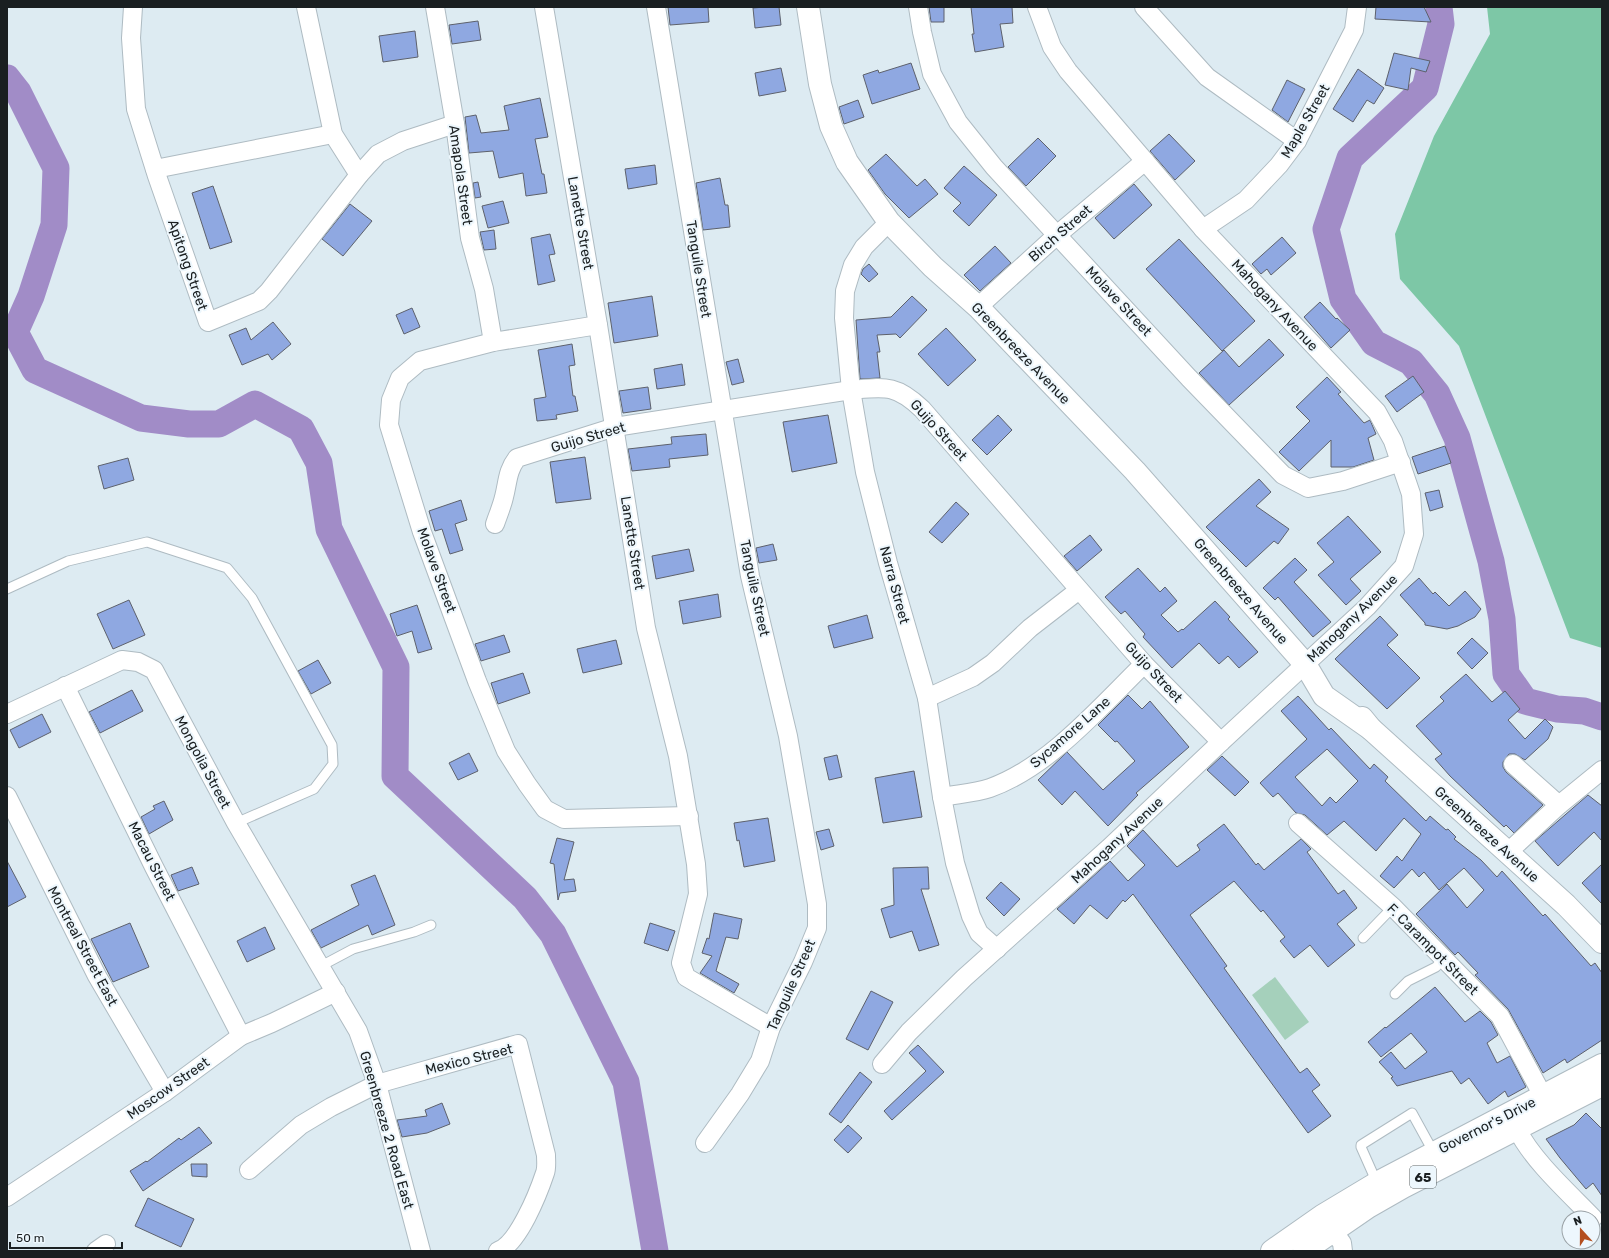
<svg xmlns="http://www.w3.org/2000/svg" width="1609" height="1258" viewBox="0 0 1609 1258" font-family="Rubik,sans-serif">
<rect width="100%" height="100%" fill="#ddebf2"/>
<polygon fill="#a5d0bb" points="1275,977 1309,1022 1285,1040 1252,995"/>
<polygon fill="#7dc7a6" points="1487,7 1602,7 1602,648 1570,638 1459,346 1400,279 1395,234 1434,136 1490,34"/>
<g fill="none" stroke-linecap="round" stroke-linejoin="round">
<g stroke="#a18cc7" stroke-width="27">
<polyline points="1439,7 1441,24 1425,88 1350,158 1326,229 1343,299 1374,343 1411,362 1437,394 1457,438 1491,561 1502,619 1506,674 1525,701 1557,709 1584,711 1602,717"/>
<polyline points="7,78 18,92 56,168 54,225 31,296 15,332 35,370 141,418 189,424 219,424 255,404 301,429 319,463 329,529 396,667 395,776 525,898 553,934 626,1082 655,1251"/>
</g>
</g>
<g fill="#8fa8e1" stroke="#5d616c" fill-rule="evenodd">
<polygon points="668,7 708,7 709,22 670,25"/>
<polygon points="765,7 779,7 781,25 755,28 753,8"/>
<polygon points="929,7 944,7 944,22 931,22"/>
<polygon points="971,7 1012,7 1013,23 1000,24 1004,47 975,52 972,34 974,34"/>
<polygon points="1376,7 1424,7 1431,22 1375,19"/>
<polygon points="478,21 481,40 452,44 449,25"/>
<polygon points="415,31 418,57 383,62 379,36"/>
<polygon points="1394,53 1430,61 1426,72 1411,68 1408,90 1385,85"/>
<polygon points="911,63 920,89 872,104 863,75 878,70 879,73"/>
<polygon points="781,68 786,91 759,96 755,73"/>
<polygon points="1358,69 1384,88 1374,104 1367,100 1353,122 1333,109"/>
<polygon points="1287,80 1305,89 1288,122 1272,110"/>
<polygon points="540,98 548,137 535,139 542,174 544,174 547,193 526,196 523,173 499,178 493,151 469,153 465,117 476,115 481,133 509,130 504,106"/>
<polygon points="858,100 864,117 844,124 839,107"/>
<polygon points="1169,134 1195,161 1175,180 1150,151"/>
<polygon points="1038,138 1056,156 1026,186 1008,167"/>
<polygon points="886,154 917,186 925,179 938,194 909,218 885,194 868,170"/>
<polygon points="655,165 657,184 628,189 625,169"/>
<polygon points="964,166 997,195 969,226 953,211 961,203 944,188"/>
<polygon points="720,178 725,205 728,205 730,227 703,230 696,183"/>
<polygon points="478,182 481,197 475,198 473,183"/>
<polygon points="1134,184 1152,205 1114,239 1095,218"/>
<polygon points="213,186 232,242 210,249 192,193"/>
<polygon points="503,201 509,223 488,228 482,206"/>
<polygon points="350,204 372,221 343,256 322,239"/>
<polygon points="494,230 496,249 484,250 480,232"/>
<polygon points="550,234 555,254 549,255 555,281 538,285 531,238"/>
<polygon points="1282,237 1296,253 1271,275 1267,269 1261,274 1252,264"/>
<polygon points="1179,239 1255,321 1222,351 1146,269"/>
<polygon points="995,246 1011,263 980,291 964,275"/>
<polygon points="869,264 878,274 869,282 861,274 863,269"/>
<polygon points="652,296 658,336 614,343 608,303"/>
<polygon points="912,296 927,310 900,338 896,334 877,335 880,352 877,352 880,378 860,379 856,320 891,317"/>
<polygon points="1320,302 1336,319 1337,318 1350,330 1331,348 1304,317"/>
<polygon points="412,308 420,327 404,334 396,315"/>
<polygon points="273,322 291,344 272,360 268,354 242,365 229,335 246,328 251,340"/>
<polygon points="946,328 976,360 948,386 918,354"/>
<polygon points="1269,339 1284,355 1229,405 1199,373 1224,350 1239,367"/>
<polygon points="572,344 575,365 569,366 573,396 575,396 578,411 556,415 557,419 537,421 534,399 546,397 538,350"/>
<polygon points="738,359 744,382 732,385 726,362"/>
<polygon points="682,364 685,385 657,389 654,369"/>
<polygon points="1413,376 1424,392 1397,412 1385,396"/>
<polygon points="1327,377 1341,392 1338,394 1364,423 1370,420 1376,434 1368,438 1374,460 1353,467 1331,467 1331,440 1299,471 1279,452 1310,421 1296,407"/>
<polygon points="648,387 651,409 623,413 619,391"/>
<polygon points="828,415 837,463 792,472 783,422"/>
<polygon points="998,415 1012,430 987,455 972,440"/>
<polygon points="706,434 708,455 669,459 670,467 632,471 628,449 672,444 671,437"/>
<polygon points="1445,446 1451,463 1418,474 1412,457"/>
<polygon points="585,457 591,499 556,503 550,462"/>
<polygon points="128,458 134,480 104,489 98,466"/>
<polygon points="1259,479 1271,492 1256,506 1289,529 1278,544 1274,541 1246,567 1206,527"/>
<polygon points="1439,490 1443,507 1430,511 1425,493"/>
<polygon points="461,500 467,520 455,524 463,550 450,554 442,529 435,531 429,511"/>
<polygon points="956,502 969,514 942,543 929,532"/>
<polygon points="1348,516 1381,552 1350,579 1361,591 1346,605 1318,575 1334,562 1317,543"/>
<polygon points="1090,535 1102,550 1077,571 1064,556"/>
<polygon points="773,544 777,560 759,563 756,548"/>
<polygon points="689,549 694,571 656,579 652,556"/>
<polygon points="1295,558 1307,570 1294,582 1331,622 1313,637 1278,597 1275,600 1263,588"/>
<polygon points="1138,568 1160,592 1165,587 1177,601 1161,615 1178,632 1182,629 1183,630 1215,601 1230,617 1228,619 1258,652 1239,668 1228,656 1219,664 1199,643 1172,668 1143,637 1145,634 1125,611 1121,614 1105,597"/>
<polygon points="1419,578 1433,594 1435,592 1449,606 1465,591 1481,609 1475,617 1458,626 1447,629 1425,625 1425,623 1400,595"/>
<polygon points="718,594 721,617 683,624 679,601"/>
<polygon points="129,600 145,635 113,649 97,614"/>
<polygon points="417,605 432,649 418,653 412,631 397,636 390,614"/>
<polygon points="867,615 873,638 834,648 828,626"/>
<polygon points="1380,616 1398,635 1387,645 1420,678 1387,709 1335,659"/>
<polygon points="504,635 510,652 481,661 475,644"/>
<polygon points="1472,638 1488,653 1472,669 1457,653"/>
<polygon points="616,640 622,664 583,673 577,649"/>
<polygon points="318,660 331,683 311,694 298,671"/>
<polygon points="523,673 530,693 498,704 491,683"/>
<polygon points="1466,674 1492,702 1505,691 1520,709 1508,720 1525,739 1545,719 1553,727 1548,739 1525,760 1515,754 1509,754 1503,762 1503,767 1506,772 1543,805 1514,833 1506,825 1504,827 1450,776 1435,759 1442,754 1416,726 1444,701 1440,697"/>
<polygon points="132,690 143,711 100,733 89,712"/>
<polygon points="1128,695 1142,709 1150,701 1189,747 1136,793 1138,795 1108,826 1075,791 1062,805 1038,780 1067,752 1103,790 1135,761 1117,741 1115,742 1098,725"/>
<path d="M1298,696L1329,730L1331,728L1370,769L1374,764L1388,777L1385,781L1426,821L1430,816L1446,830L1448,829L1456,837L1454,839L1481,860L1497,877L1502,871L1543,916L1545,914L1591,966L1595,963L1602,973V1040L1567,1063L1565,1059L1543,1073L1508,1009L1475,975L1478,973L1458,952L1455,955L1416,914L1447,884L1467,908L1484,890L1464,868L1439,890L1424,872L1419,877L1412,869L1394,888L1380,876L1397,856L1402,861L1421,834L1404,818L1376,851L1344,821L1327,835L1305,815L1296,813L1278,793L1273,797L1260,783L1307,739L1281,711ZM1327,749L1358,781L1336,803L1330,797L1322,806L1295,777Z"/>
<polygon points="42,714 51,732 19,748 10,730"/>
<polygon points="469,753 478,771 458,780 449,763"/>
<polygon points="837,755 842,777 829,780 824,758"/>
<polygon points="1222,756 1249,782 1235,796 1207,770"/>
<polygon points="914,771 922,817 883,823 875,778"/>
<polygon points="1588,795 1602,806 1602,841 1594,832 1558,866 1535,841"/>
<polygon points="164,801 173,820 149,834 141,817 155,809 153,806"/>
<polygon points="768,818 775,861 744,867 739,840 737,841 734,823"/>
<polygon points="1224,824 1256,865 1258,863 1264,870 1301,839 1311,849 1307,852 1338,894 1344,890 1357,908 1337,924 1355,945 1328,967 1310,945 1294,958 1280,941 1285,937 1263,910 1261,912 1234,881 1190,915 1227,966 1224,968 1300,1073 1307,1068 1320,1085 1312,1091 1331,1116 1308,1133 1133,894 1125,902 1123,900 1107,919 1090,905 1074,924 1057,909 1110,861 1128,881 1145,865 1127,846 1143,830 1177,867 1200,850 1197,845"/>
<polygon points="829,829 834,846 821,850 816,832"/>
<polygon points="557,838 574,842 564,880 574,879 576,891 560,893 558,900 554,864 550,863"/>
<polygon points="7,861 26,897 7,907"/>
<polygon points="1602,864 1602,904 1582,883"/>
<polygon points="192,867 199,884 178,891 171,875"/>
<polygon points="928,867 929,889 921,889 939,945 919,951 912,931 890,938 881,909 894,905 893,868"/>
<polygon points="375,875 395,925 372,935 368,925 321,948 311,930 359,905 351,885"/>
<polygon points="1001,882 1020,899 1004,916 986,898"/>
<polygon points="714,913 742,919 738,939 726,937 716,971 739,984 734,993 700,973 712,956 702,953 707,938 709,939"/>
<polygon points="130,923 149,967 113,982 91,939"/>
<polygon points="650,923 675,931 668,951 644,943"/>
<polygon points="265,927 275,949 247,962 237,941"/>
<polygon points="1435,987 1465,1022 1480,1011 1491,1022 1498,1035 1487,1043 1497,1063 1510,1056 1526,1087 1508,1097 1505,1091 1488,1104 1469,1078 1461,1084 1452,1071 1397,1086 1391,1078 1393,1077 1379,1062 1391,1052 1405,1069 1427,1052 1411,1033 1381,1057 1368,1042 1385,1027 1386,1028"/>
<polygon points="871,991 893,1002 868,1050 846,1039"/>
<polygon points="918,1045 944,1072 892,1120 884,1111 926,1071 909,1053"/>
<polygon points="860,1072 872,1082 841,1123 829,1114"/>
<polygon points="442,1103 450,1124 427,1133 402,1137 397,1120 427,1116 425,1110"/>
<polygon points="1586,1113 1602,1129 1602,1196 1593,1183 1586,1189 1560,1158 1546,1139 1574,1125"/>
<polygon points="848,1125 862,1138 848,1153 834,1140"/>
<polygon points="199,1127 212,1143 143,1191 130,1171 146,1161 147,1162 179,1138 181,1140"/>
<polygon points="191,1164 207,1164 207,1177 192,1176"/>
<polygon points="148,1198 194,1219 181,1247 135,1226"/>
</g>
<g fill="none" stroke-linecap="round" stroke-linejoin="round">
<g stroke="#aebbc2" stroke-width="11">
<g id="service">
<polyline points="7,589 68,561 147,542 227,568 252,598 332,745 333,764 314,789 236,823"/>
<polyline points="1363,938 1393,907"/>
<polyline points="321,966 353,949 414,932 431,925"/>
<polyline points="1395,994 1408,981 1436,967 1443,959"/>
<polyline points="1377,1183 1361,1147 1361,1145 1412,1113 1434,1153"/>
</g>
</g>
<g stroke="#aebbc2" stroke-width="20">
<g id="minor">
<polyline points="133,7 131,38 136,109 157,176 208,322 259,301 269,291 359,175 378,154 403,141 455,124"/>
<polyline points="306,7 333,134 359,175"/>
<polyline points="435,7 455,124 470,238 484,289 493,342"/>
<polyline points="544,7 598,325 646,628 678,756 696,864 698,894 681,963 686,977 771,1027"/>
<polyline points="656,7 750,576 788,736 817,904 817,928 803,962 771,1027 760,1061 740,1094 705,1143"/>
<polyline points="918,7 922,32 932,74 958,122 994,167 1189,378 1283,475 1308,488 1343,481 1401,462"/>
<polyline points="1144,7 1207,77 1297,141"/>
<polyline points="155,169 333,134"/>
<polyline points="889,222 864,247 853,265 845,291 844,318 851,390 865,472 888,563 927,698 942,797 955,863 971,916 979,933 997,949"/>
<polyline points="1203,229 1246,200 1279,165 1297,141 1354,30 1357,7"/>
<polyline points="978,307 1057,235 1145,161"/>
<polyline points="598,325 493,342 420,361 400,378 391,400 389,425 422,532 477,681 506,751 527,784 545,809 564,819 689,816"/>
<path d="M495,524C498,515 502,506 504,497C508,482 507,471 517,458L615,427L851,390C885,387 896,384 922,409L1144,664L1221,742"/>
<polyline points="65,686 154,867 241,1036"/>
<polyline points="927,698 973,677 993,663 1030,628 1079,590"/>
<polyline points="7,714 122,660 138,662 154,670 236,823 358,1031 377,1084 421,1251"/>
<polyline points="1513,764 1559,805"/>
<polyline points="7,796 97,976 165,1092"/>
<path d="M942,797C957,794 975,793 990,788C1049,767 1100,707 1144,664"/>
<polyline points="1298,823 1393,907 1500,1016 1543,1096"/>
<polyline points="1507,853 1559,805 1602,770"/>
<polyline points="882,1064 909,1032 964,978 1109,848 1221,742 1367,607 1404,566 1414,534 1411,494 1393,441 1377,412 1203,229 1068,71 1052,47 1037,7"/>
<path d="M1517,1129C1532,1160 1569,1193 1593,1218"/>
<path d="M249,1170L301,1125L331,1107L377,1084L518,1044L546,1155C546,1161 547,1168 545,1173C538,1194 518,1244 498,1251"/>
<polyline points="7,1197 165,1092 241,1036 272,1023 336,992"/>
<polyline points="1325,1220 1342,1243 1343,1251"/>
<polyline points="96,1251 106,1244"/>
</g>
</g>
<g stroke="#aebbc2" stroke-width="24">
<g id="tertiary">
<polyline points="808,7 820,84 831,126 847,162 889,222 933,267 978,307 1135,471 1305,664 1324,696 1371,729"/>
<polyline points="1362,718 1371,729 1566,905 1602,942"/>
</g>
</g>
<g stroke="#aebbc2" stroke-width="24">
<g id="primary">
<polyline points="1272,1251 1322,1216 1377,1183 1602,1065"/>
<polyline points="1304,1251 1368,1207 1403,1187 1602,1085"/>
</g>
</g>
<use href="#service" stroke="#fff" stroke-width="9"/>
<use href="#minor" stroke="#fff" stroke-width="18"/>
<use href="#tertiary" stroke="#fff" stroke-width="22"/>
<use href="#primary" stroke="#fff" stroke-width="22"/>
</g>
<g text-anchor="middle" stroke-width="4" stroke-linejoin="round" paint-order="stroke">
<rect fill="#edf7fd" stroke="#596063" stroke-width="1" x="1410" y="1166" width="26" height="22" rx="3"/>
<g font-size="13" font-weight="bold" fill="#1a1f21">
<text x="1423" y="1182">65</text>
</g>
<g font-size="14" fill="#1a1f21" stroke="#edf7fd">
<text transform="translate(1305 121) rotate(-60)" y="5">Maple Street</text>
<text transform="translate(461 175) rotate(82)" y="5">Amapola Street</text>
<text transform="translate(581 223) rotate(80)" y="5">Lanette Street</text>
<text transform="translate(1060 233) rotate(-41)" y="5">Birch Street</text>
<text transform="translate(188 265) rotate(71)" y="5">Apitong Street</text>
<text transform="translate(699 269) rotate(81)" y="5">Tanguile Street</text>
<text transform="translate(1119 301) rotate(47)" y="5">Molave Street</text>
<text transform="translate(1275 305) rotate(47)" y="5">Mahogany Avenue</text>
<text transform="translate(1021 353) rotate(46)" y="5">Greenbreeze Avenue</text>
<text transform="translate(939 430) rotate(48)" y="5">Guijo Street</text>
<text transform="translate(588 437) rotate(-16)" y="5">Guijo Street</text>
<text transform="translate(633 543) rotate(81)" y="5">Lanette Street</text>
<text transform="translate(437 570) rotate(70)" y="5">Molave Street</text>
<text transform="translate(895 585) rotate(75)" y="5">Narra Street</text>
<text transform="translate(755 588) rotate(78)" y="5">Tanguile Street</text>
<text transform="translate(1241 591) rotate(49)" y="5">Greenbreeze Avenue</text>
<text transform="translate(1352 618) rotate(-44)" y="5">Mahogany Avenue</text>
<text transform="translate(1154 672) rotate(47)" y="5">Guijo Street</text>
<text transform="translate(1070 732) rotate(-41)" y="5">Sycamore Lane</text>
<text transform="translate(203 762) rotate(62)" y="5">Mongolia Street</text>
<text transform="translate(1487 834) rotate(42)" y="5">Greenbreeze Avenue</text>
<text transform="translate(1117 840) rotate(-43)" y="5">Mahogany Avenue</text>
<text transform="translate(152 861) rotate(63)" y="5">Macau Street</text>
<text transform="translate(83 946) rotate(62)" y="5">Montreal Street East</text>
<text transform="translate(1433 949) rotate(45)" y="5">F. Carampot Street</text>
<text transform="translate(791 985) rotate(-66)" y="5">Tanguile Street</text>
<text transform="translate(469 1059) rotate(-14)" y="5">Mexico Street</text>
<text transform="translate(168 1088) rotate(-35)" y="5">Moscow Street</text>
<text transform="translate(1487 1125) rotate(-27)" y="5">Governor's Drive</text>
<text transform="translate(387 1130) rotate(74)" y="5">Greenbreeze 2 Road East</text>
</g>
</g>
<rect width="1609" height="1258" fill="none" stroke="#1a1f21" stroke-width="16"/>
<g transform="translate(1581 1230) rotate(339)"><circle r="19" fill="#edf7fd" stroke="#99a1a5"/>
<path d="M0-3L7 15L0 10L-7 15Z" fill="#b44f1f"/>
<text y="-6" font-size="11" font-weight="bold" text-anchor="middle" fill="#1a1f21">N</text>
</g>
<path d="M10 1242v6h112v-6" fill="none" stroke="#1a1f21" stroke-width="2"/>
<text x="16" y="1242" font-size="12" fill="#1a1f21" stroke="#edf7fd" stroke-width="3" paint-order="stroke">50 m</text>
</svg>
